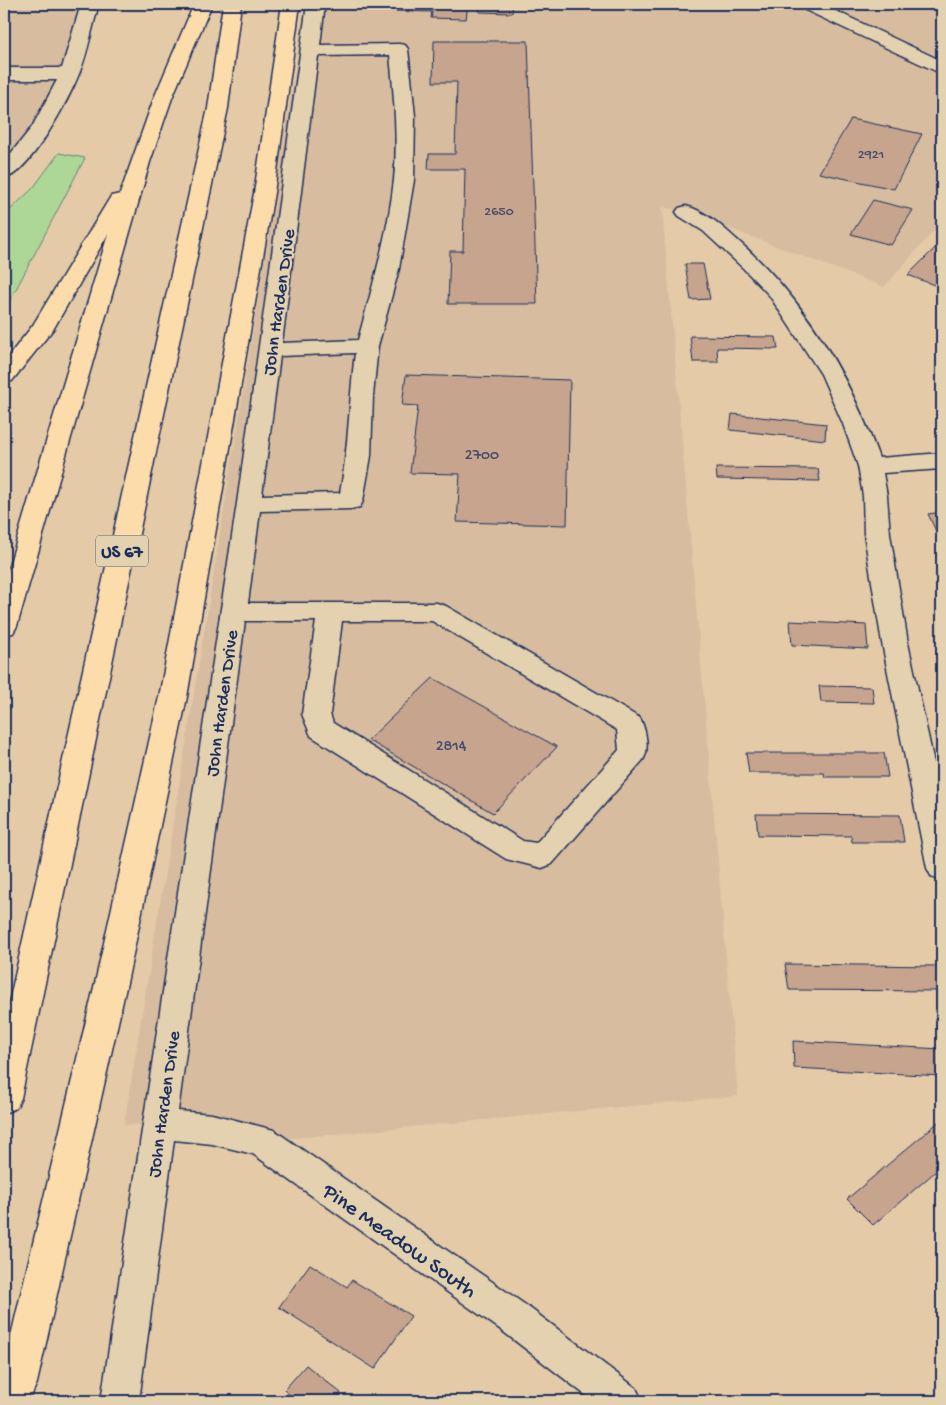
<svg xmlns="http://www.w3.org/2000/svg" width="946" height="1405" viewBox="0 0 946 1405" font-family="'Gochi Hand',sans-serif">
<rect width="100%" height="100%" fill="#e5caa8"/>
<filter id="ink" filterUnits="userSpaceOnUse"><feTurbulence type="fractalNoise" baseFrequency=".02" numOctaves="2"/><feDisplacementMap in="SourceGraphic" scale="10" xChannelSelector="R" yChannelSelector="G"/><feConvolveMatrix kernelMatrix="1 2 1 2 8 2 1 2 1" color-interpolation-filters="sRGB"/></filter>
<g filter="url(#ink)">
<g fill="#d8bc9f">
<polygon points="4,4 90,4 70,74 20,158 4,173"/>
<polygon points="306,4 942,4 942,222 884,287 686,212 662,207 738,1096 262,1141 159,1124 124,1125"/>
</g>
<polygon fill="#acd796" stroke="#64837a" points="59,153 85,158 4,312 4,216 33,188"/>
<g fill="#c6a48e" stroke="#1b2f5e">
<polygon points="397,4 468,4 466,19 431,18 432,12 395,11"/>
<polygon points="480,4 513,4 512,13 479,12"/>
<polygon points="434,41 528,41 537,304 448,304 450,251 463,251 465,169 428,169 429,154 455,154 457,82 433,82"/>
<polygon points="851,119 922,134 894,189 819,173"/>
<polygon points="873,200 913,210 891,245 851,234"/>
<polygon points="942,241 942,288 908,275"/>
<polygon points="685,264 703,264 710,299 691,300"/>
<polygon points="690,336 776,337 778,349 717,348 718,362 693,362"/>
<polygon points="406,375 570,380 567,525 457,522 460,474 410,473 418,406 402,405"/>
<polygon points="732,414 826,424 825,440 730,430"/>
<polygon points="716,468 818,469 820,481 717,479"/>
<polygon points="942,512 942,544 928,514"/>
<polygon points="790,621 866,625 868,649 792,645"/>
<polygon points="433,678 557,747 493,813 368,740"/>
<polygon points="819,686 872,687 874,703 821,702"/>
<polygon points="746,753 884,753 888,777 825,777 824,773 749,773"/>
<polygon points="756,814 900,815 904,842 852,842 851,836 758,835"/>
<polygon points="785,964 937,966 942,991 789,990"/>
<polygon points="793,1041 942,1049 942,1076 794,1068"/>
<polygon points="942,1119 942,1166 873,1225 847,1199"/>
<polygon points="310,1264 347,1287 352,1280 411,1316 375,1369 279,1307"/>
<polygon points="306,1365 341,1393 334,1401 297,1401 284,1390"/>
</g>
<g fill="none" stroke-linecap="round" stroke-linejoin="round">
<g stroke="#1b2f5e" stroke-width="3">
<g id="minor">
<path d="M81,4H99C92,27 88,53 79,74C69,99 30,173 4,179V162L32,127L57,80H4V68H62Z"/>
<path d="M307,4H325L320,45L399,44L405,45L408,49L415,116L414,180L399,269L378,346L373,396L371,456L363,501L360,507L351,509L260,511L248,603H437L446,606L640,718C646,730 650,749 643,760L552,864L542,868L506,859L311,736L302,714L316,621H245L178,1111L212,1114L274,1130L527,1306L636,1388L642,1401H593L501,1330L253,1154L212,1144L174,1140L139,1401H101L237,503ZM390,55C394,96 398,139 394,180C388,234 372,288 358,340L282,343L318,56ZM355,353C349,400 349,447 340,493L262,495L280,356ZM342,621H432L617,730L619,750L536,843L523,841L333,723L330,714Z"/>
<polygon points="798,4 821,4 942,61 942,74 801,8"/>
<path d="M686,206C705,211 722,226 736,239C803,297 849,375 879,458L942,453V469L883,473L887,496L890,534L908,643L942,800V880L931,876L927,868L882,643L864,534L863,496L858,466L843,424L821,374L769,295L743,268L703,231L679,216L676,212L679,208Z"/>
</g>
</g>
<g stroke="#1b2f5e" stroke-width="3">
<g id="highway">
<polygon points="194,4 212,4 172,98 150,162 17,626 13,633 4,635 4,583 108,234 54,328 12,381 4,383 4,362 33,325 111,196 120,194 154,98"/>
<polygon points="223,4 241,4 228,108 21,1098 16,1108 4,1113 4,1025 208,108"/>
<polygon points="282,4 300,4 274,193 187,697 127,983 37,1383 29,1401 4,1401 4,1365 95,983 159,697 254,193"/>
</g>
</g>
<use href="#minor" fill="#e4d1af" fill-rule="evenodd"/>
<use href="#highway" fill="#fddcac" fill-rule="evenodd"/>
</g>
</g>
<g text-anchor="middle" stroke-width="4.5" stroke-linejoin="round" paint-order="stroke">
<g font-size="14" fill="#464c6a">
<text x="871" y="158">2921</text>
<text x="499" y="215">2650</text>
</g>
<g font-size="16" fill="#464c6a">
<text x="482" y="459">2700</text>
<text x="451" y="750">2814</text>
</g>
<rect fill="#e4d1af" stroke="#576076" stroke-width="1" x="96" y="535.5" width="52" height="31" rx="4"/>
<g font-size="18" font-weight="bold" fill="#1b2f5e">
<text x="122" y="557">US 67</text>
</g>
<g font-size="19" fill="#1b2f5e" stroke="#e4d1af">
<text transform="translate(277 302) rotate(-82)" y="7">John Harden Drive</text>
<text transform="translate(220 703) rotate(-82)" y="7">John Harden Drive</text>
<text transform="translate(162 1104) rotate(-82)" y="7">John Harden Drive</text>
</g>
<g font-size="22" fill="#1b2f5e" stroke="#e4d1af">
<text transform="translate(401 1239) rotate(35)" y="8">Pine Meadow South</text>
</g>
</g>
<rect width="946" height="1405" fill="none" stroke="#e4d1af" stroke-width="20"/>
<rect x="10" y="10" width="926" height="1385" fill="none" stroke="#1b2f5e" stroke-width="2" filter="url(#ink)"/>
</svg>
